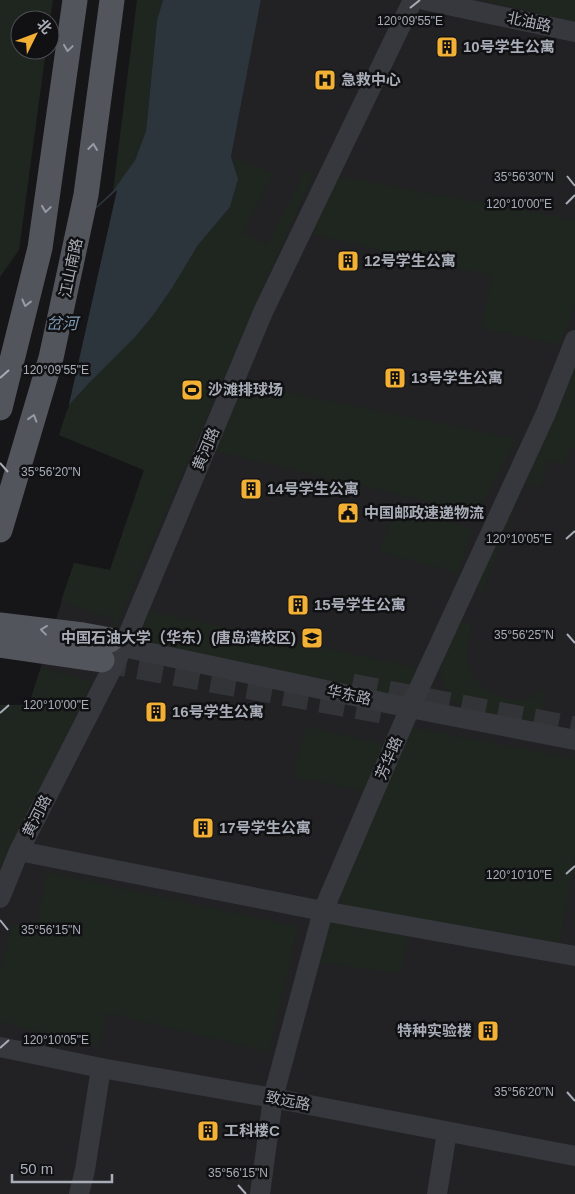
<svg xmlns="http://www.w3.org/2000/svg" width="575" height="1194" viewBox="0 0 575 1194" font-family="Arial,'Noto Sans SC',sans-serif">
<rect width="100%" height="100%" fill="#161618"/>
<polygon fill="#222225" points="261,0 575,0 575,1194 0,1194 0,795 74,563 110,570 144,470 59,435 69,405 91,381 231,157"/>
<g fill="#1e261f">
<polygon points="0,0 53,0 50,20 20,20 20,50 46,50 19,250 0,277"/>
<polygon points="137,0 163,0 157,20 146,131 135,160 113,191"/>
<polygon points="482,0 575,0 575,22"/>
<path d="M231,157L274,173L243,233L267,245L299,184L302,171L314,173C209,411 106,651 0,888V705H29L41,668L90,681L115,620L61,601L74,563L110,570L144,470L59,435L69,405L91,381L136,336L154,314L172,288L198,245L230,207L238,179Z"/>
<polygon points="337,176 575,220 575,305 560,345 481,328 492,276 307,233"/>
<polygon points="575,356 575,449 570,448 565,464 548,460 541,486 524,483 483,591 472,587"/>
<polygon points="241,383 517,439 477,513 214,451"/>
<polygon points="394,508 473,528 458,573 380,552"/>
<polygon points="147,611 420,668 406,700 132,643"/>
<path d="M461,621L472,625C469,639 464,653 469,667C479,695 529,716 546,684L540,727L464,708L449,697L439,672L445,652Z"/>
<polygon points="306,726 386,745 365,791 293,777"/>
<polygon points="410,727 575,759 575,858 559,947 348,908 338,897"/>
<polygon points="47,872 298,927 269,1052 107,1013 99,1046 0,1022 0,972 12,924 36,927"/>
<polygon points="327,917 409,929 401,974 320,962"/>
</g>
<polygon fill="#2c353c" points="163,0 261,0 231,157 238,179 230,207 198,245 172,288 154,314 136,336 91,381 69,405 0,471 0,297 113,191 135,160 146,131 157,20"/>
<polygon fill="#161618" points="117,190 68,409 0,473 0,294"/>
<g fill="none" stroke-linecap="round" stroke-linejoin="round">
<g stroke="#333438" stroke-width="25" stroke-dasharray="25 12" stroke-linecap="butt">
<polyline points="102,660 387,712"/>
<polyline points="352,686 575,729"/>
</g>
<g stroke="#37383d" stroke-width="20">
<polyline points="424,0 575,32"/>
<polyline points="123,647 410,708 575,740"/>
<polyline points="19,851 323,911 575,956"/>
<polyline points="0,898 19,851 123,647 263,312 413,0"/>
<polyline points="0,1047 101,1068 273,1098 575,1156"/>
<polyline points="79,1194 85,1170 101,1068"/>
<polyline points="260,1194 273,1098 323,911 410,708 546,413 575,340"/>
<polyline points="437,1194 447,1132"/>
</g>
<g stroke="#53555c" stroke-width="25">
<polyline points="0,408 40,248 75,0"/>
<polyline points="0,530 51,358 86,195 112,0"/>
<polyline points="0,625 83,635 110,640"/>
<polyline points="0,645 102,660"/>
</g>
</g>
<defs><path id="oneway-chevron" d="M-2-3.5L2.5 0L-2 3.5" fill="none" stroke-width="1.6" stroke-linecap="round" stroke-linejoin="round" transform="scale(1.25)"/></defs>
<g stroke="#979ba6">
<use href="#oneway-chevron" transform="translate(68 48) rotate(98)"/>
<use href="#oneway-chevron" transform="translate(93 147) rotate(-83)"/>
<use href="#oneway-chevron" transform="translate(46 209) rotate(98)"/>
<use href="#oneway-chevron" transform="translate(26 303) rotate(104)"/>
<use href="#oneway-chevron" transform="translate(33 418) rotate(-73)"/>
<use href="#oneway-chevron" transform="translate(44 630) rotate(-173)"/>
</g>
<path fill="none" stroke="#a8adb8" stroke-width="2" d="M410,8L420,0M567,176L575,186M566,204L575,195M0,378L9,370M0,463L8,472M566,539L575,531M567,634L575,643M0,713L9,705M566,874L575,866M0,920L8,930M0,1048L9,1040M567,1092L575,1101M238,1185L246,1194"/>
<defs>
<g id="building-square" transform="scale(1.125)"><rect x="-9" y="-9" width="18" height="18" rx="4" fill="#f2b134" stroke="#111113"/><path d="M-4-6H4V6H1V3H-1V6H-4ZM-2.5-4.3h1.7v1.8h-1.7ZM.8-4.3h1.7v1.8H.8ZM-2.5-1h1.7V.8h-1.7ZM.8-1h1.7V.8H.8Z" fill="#111"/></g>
<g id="hospital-square" transform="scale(1.125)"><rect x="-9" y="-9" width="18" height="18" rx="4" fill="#f2b134" stroke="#111113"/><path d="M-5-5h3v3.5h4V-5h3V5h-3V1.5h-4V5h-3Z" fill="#111"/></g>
<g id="stadium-square" transform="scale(1.125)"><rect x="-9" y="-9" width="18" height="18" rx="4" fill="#f2b134" stroke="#111113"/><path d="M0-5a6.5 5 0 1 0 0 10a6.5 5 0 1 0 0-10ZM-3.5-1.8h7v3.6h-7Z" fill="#111"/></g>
<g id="civic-square" transform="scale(1.125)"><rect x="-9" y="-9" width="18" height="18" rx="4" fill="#f2b134" stroke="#111113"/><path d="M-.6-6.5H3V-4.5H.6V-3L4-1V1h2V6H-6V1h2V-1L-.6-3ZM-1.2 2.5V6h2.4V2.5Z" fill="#111"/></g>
<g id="university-square" transform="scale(1.125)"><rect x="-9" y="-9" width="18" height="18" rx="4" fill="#f2b134" stroke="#111113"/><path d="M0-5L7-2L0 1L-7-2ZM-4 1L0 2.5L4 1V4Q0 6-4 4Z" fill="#111"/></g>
</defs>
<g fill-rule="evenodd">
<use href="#building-square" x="447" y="47"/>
<use href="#hospital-square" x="325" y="80"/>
<use href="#building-square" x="348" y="261"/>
<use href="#building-square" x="395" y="378"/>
<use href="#stadium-square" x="192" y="390"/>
<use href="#building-square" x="251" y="489"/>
<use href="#civic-square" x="348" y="513"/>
<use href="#building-square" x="298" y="605"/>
<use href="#university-square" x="312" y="638"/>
<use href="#building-square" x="156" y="712"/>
<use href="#building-square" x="203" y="828"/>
<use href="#building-square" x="488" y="1031"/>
<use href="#building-square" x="208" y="1131"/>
</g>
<g text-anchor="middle" stroke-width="5" stroke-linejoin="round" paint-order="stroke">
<g font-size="15" fill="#a8adb8" stroke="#111113">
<text transform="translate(529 22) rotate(12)" y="5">北油路</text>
<text transform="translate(71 268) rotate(-78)" y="5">江山南路</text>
<text transform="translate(206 449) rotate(-67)" y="5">黄河路</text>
<text transform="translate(349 695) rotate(12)" y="5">华东路</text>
<text transform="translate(389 758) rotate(-67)" y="5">芳华路</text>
<text transform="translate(37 816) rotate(-63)" y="5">黄河路</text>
<text transform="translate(288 1101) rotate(11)" y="5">致远路</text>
</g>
<g font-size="15" font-weight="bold" fill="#a8adb8" stroke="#111113" text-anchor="start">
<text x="463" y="52">10号学生公寓</text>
<text x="341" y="85">急救中心</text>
<text x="364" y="266">12号学生公寓</text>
<text x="411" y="383">13号学生公寓</text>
<text x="208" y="395">沙滩排球场</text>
<text x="267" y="494">14号学生公寓</text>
<text x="364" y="518">中国邮政速递物流</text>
<text x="314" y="610">15号学生公寓</text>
<text x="296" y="643" text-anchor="end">中国石油大学（华东）(唐岛湾校区)</text>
<text x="172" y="717">16号学生公寓</text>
<text x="219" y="833">17号学生公寓</text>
<text x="472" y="1036" text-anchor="end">特种实验楼</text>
<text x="224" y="1136">工科楼C</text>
</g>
<g font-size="16" font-style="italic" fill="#7f9bb3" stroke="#111113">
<text x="62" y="329">岔河</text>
</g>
</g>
<g font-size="12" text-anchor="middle" fill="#a8adb8" stroke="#111113" stroke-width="5" stroke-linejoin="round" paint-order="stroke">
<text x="410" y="25">120°09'55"E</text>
<text x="524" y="181">35°56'30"N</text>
<text x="519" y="208">120°10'00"E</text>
<text x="56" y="374">120°09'55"E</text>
<text x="51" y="476">35°56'20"N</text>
<text x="519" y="543">120°10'05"E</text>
<text x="524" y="639">35°56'25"N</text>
<text x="56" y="709">120°10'00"E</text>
<text x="519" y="879">120°10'10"E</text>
<text x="51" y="934">35°56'15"N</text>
<text x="56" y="1044">120°10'05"E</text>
<text x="524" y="1096">35°56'20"N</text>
<text x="238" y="1177">35°56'15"N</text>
</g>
<g transform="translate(35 35) rotate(48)"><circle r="24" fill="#111113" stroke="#4d4f55"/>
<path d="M0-4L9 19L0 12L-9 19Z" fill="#f2b134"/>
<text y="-8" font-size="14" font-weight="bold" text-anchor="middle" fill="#a8adb8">北</text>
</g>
<path d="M12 1174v8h100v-8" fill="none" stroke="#a8adb8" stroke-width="2.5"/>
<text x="20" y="1174" font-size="15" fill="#a8adb8" stroke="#111113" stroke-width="4" paint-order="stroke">50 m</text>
</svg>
